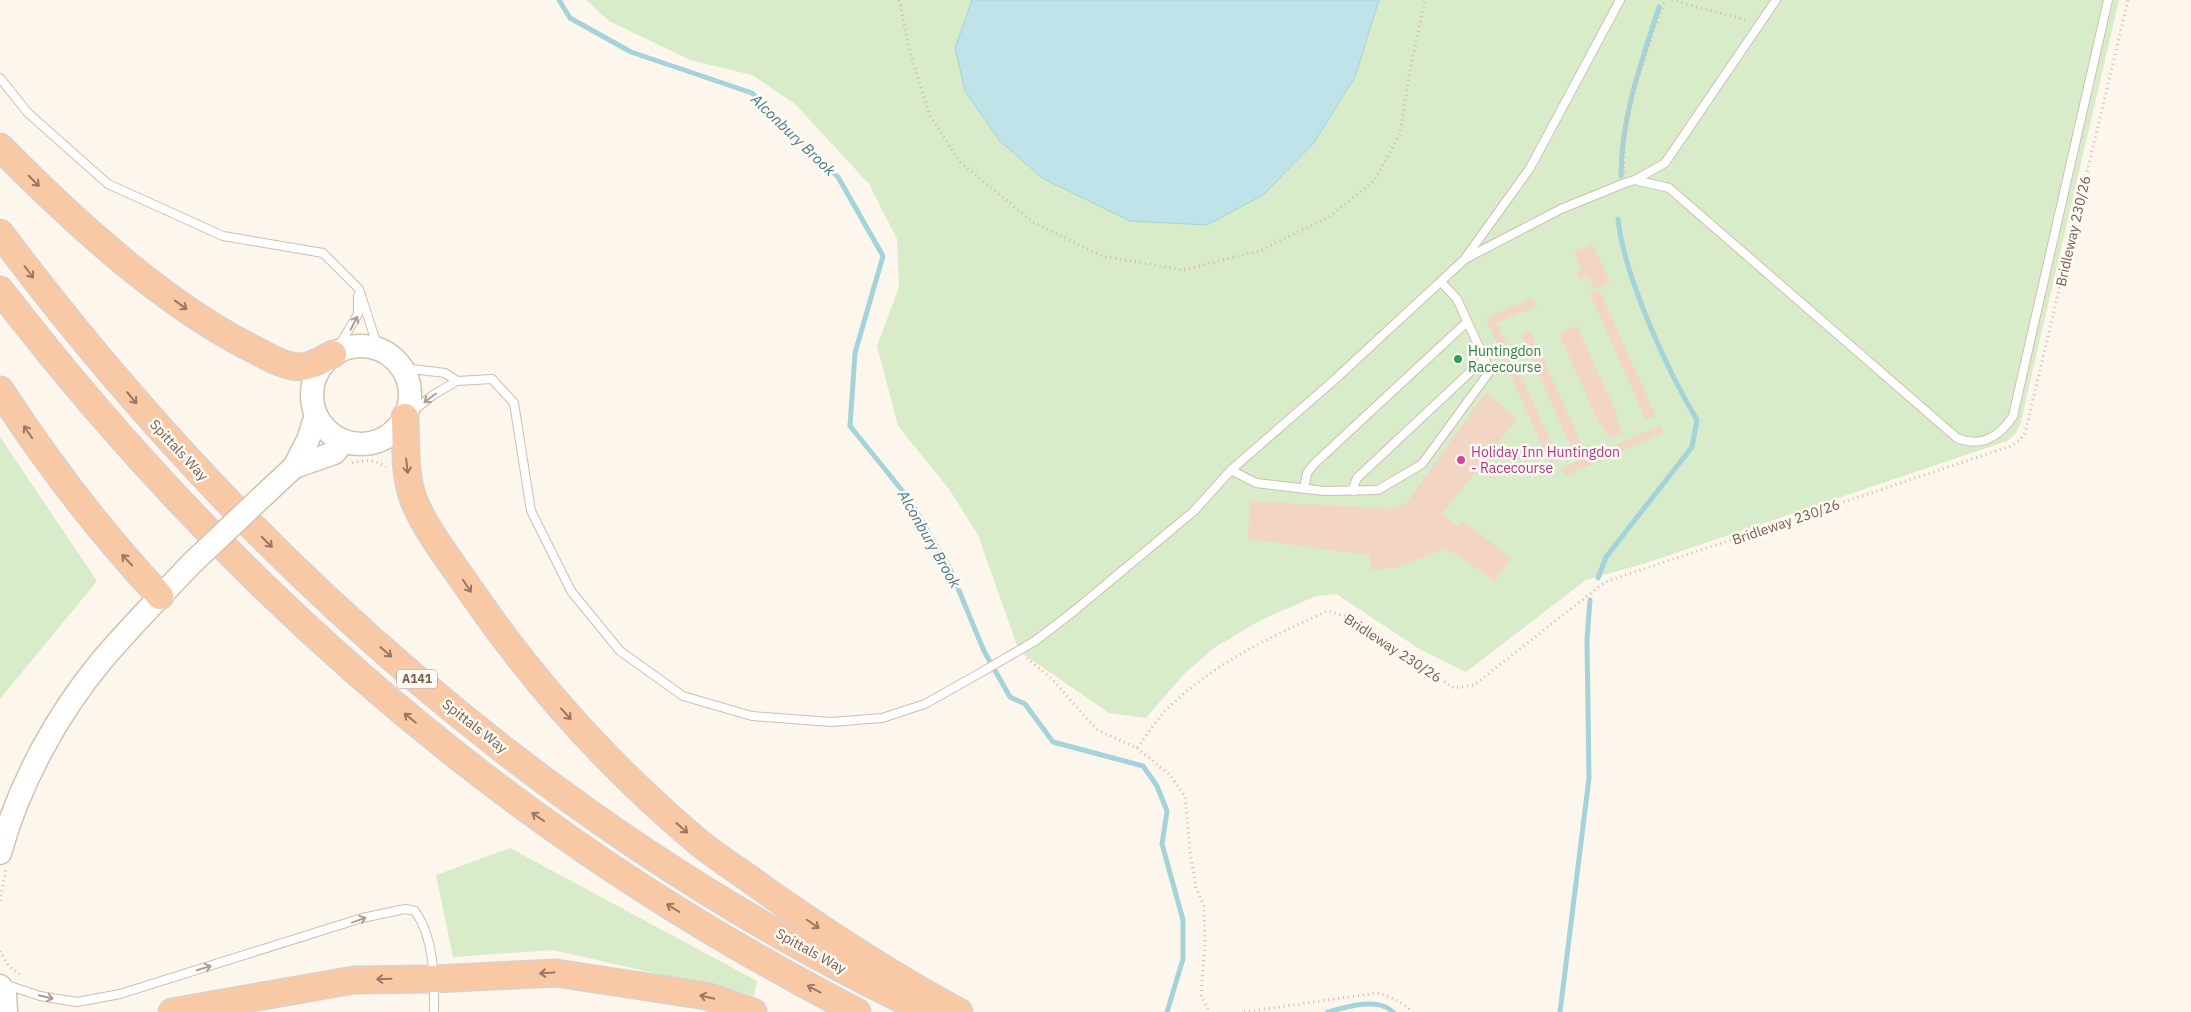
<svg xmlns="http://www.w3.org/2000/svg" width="2191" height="1012" viewBox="0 0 2191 1012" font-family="'IBM Plex Sans',sans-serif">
<rect width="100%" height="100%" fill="#fdf6ec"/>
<g fill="#d8ecc9">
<polygon points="586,0 2119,0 2020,425 2015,434 2007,441 1646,563 1586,580 1466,672 1421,650 1336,594 1316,596 1261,620 1214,648 1184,674 1146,718 1109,713 1019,651 978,535 949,489 898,426 877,346 899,287 897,239 869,184 795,104 752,75 690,60 609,21"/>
<polygon points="0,437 97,581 0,699"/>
<polygon points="510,848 757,981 754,996 553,950 453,957 436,875"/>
</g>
<polygon fill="#bfe3e8" stroke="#a5d3da" points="972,0 1379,0 1355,77 1313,144 1263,195 1207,225 1130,221 1042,178 999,140 965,91 955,48"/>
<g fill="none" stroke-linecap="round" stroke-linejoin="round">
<g stroke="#a5d3da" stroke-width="5">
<polyline points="559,0 570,18 631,52 752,93 838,177 883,256 855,353 850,426 909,499 950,569 984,651 1010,697 1025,704 1053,742 1143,766 1157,786 1167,811 1162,844 1183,920 1183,959 1167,1012"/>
<path d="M1621,176C1621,117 1641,63 1659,7"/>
<path d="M1598,578L1606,557L1692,447L1697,420C1667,370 1624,276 1618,219"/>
<path d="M1328,1012C1346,1007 1378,997 1393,1012"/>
<polyline points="1560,1012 1589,778 1587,639 1590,600"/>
</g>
</g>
<g fill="#f3d5c3">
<polygon points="1592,244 1610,282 1594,289 1588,276 1580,280 1576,272 1582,269 1574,252"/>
<polygon points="1599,290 1656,416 1646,420 1590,294"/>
<polygon points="1531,298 1538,305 1497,323 1559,460 1550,463 1486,319"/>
<polygon points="1577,326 1618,417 1616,418 1622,432 1609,438 1602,424 1600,425 1559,334"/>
<polygon points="1530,331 1584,448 1574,453 1521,335"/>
<polygon points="1486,392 1517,419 1442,514 1457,526 1464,522 1511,558 1495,581 1446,548 1398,567 1372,570 1370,555 1248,539 1250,501 1391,509 1406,504"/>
<polygon points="1660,426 1663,433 1565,476 1562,468"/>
</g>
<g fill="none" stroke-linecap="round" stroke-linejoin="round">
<g stroke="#d1beb0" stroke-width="10">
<g id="service">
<polyline points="0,78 28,113 108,184 223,236 323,253 359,289 378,348"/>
<polyline points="1635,180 1665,163 1776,0"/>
<polyline points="1466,257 1530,168 1620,0"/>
<polyline points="336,351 358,314 358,296"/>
<path d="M404,368L445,373L457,381L492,379L514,403L531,511L571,591L620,651L683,696L752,716L831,722L882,718L925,704L980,673L1035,641L1074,611L1194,511L1231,470L1332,382L1465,259L1561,209L1625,183L1635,180L1669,188L1957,438C1981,448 2000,436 2013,416L2108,0"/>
<polyline points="407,416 433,395 457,381"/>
<polyline points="1231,470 1256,483 1324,491 1378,490 1422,464 1490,371 1457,299 1441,282"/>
<polyline points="1304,489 1307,473 1314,464 1467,322"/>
<polyline points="1352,491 1357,478 1484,359"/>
<path d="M7,985L40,996L77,1002L120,994L362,918L405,909L415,911C435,939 434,979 434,1012"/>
</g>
</g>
<g stroke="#d6c0b0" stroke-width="25">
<g id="secondary">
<circle cx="361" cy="395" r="49"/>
<polyline points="294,467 334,453 344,442"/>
<polyline points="265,494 294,467 308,440 316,415"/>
<path d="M0,853C19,784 57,714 103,659C131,626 162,595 191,564"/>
<polyline points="0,986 5,993 6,1012"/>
</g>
</g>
<g stroke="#dad1cd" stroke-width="29">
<g id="trunk">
<path d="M0,147C72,220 166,307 259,352C271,359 287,367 301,367C314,366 322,360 333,354"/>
<path d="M0,233C245,560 557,836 928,1012"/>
<path d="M0,290C182,526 398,732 650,893C717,936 786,975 857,1012"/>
<path d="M0,390C48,464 100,532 160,596"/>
<path d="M405,417C406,444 404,475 414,501C426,531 456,569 475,597C538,688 613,770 697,841C717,858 741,872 762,888C826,933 890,975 959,1012"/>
<polyline points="172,1012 354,980 434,979 556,973 706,996 753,1012"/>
</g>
</g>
<g stroke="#d9b8a5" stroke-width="3" stroke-dasharray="1 4" stroke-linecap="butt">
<polyline points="899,0 911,55 929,114 960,162 1033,222 1102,256 1183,270 1259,251 1329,217 1374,181 1400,134 1409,76 1425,0"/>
<polyline points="1672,0 1749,21"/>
<path d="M1624,173C1620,113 1646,56 1665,0"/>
<path d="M352,463C366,460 375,459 386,467"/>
<path d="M1027,658L1052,679L1096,729L1137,748C1146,736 1155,722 1165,711C1211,665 1269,637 1328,611L1351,618L1454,688L1474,685L1605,582L2011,446L2019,441L2025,433L2128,0"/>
<polyline points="1137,748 1170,775 1185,796 1190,852 1196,887 1204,906 1205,945 1201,995 1209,1012"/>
<polyline points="0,901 6,869"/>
<polyline points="0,951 8,965 22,976"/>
<path d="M1244,1012L1376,993C1392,996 1401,1002 1413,1012"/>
</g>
<use href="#service" stroke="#fff" stroke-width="8"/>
<use href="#secondary" stroke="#fff" stroke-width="22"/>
<use href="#trunk" stroke="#f9c8a4" stroke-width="26"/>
<g stroke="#d6c0b0" stroke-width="25" stroke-linecap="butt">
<polyline id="secondary-bridge" points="191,564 265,494"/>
</g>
<use href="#secondary-bridge" stroke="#fff" stroke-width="22"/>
</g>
<defs><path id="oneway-shaft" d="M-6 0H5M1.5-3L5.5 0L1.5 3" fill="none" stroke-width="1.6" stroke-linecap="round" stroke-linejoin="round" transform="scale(1.25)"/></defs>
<g stroke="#9a7763">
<use href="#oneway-shaft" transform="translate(34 181) rotate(45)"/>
<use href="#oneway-shaft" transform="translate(29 272) rotate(53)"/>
<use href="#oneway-shaft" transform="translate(181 305) rotate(36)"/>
<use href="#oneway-shaft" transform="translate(132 398) rotate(50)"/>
<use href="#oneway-shaft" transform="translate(28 432) rotate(-124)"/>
<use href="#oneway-shaft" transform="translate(407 466) rotate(83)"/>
<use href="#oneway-shaft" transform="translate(267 542) rotate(45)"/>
<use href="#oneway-shaft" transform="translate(127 560) rotate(-133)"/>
<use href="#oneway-shaft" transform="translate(467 586) rotate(56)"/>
<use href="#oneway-shaft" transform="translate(386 652) rotate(41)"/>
<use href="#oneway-shaft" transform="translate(566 714) rotate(48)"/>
<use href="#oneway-shaft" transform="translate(410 718) rotate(-141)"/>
<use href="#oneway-shaft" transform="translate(538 817) rotate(-145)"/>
<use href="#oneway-shaft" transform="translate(682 828) rotate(42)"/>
<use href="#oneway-shaft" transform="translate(673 908) rotate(-148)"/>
<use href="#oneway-shaft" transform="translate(813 924) rotate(35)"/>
<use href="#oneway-shaft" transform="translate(547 973) rotate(177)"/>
<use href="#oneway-shaft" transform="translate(384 979) rotate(178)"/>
<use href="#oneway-shaft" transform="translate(814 989) rotate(-152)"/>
<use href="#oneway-shaft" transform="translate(707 997) rotate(-166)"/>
</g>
<g stroke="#af9d94">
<use href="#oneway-shaft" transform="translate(354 323) rotate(-63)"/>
<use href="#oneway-shaft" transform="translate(430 398) rotate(143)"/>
<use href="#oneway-shaft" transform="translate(359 920) rotate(-20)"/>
<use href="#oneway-shaft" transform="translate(204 968) rotate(-17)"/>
<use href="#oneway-shaft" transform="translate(46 997) rotate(14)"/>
</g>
<circle fill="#2e9e5b" stroke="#fffaf3" stroke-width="2" cx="1458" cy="359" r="5"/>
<circle fill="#d1479c" stroke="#fffaf3" stroke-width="2" cx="1461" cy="460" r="5"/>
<g text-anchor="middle" stroke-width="5" stroke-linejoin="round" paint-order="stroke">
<rect fill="#fffaf3" stroke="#a28b7f" stroke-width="1" x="397" y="669.5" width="40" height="19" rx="4"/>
<g font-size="12" font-weight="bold" fill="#7a5c4d">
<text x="417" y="683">A141</text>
</g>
<g font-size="14" fill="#7a5c4d" stroke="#fffaf3">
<text transform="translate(2073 231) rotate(-77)" y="5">Bridleway 230/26</text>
<text transform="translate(179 450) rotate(47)" y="5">Spittals Way</text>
<text transform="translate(1786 522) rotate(-19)" y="5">Bridleway 230/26</text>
<text transform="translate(1393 648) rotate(33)" y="5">Bridleway 230/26</text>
<text transform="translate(475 726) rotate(38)" y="5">Spittals Way</text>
<text transform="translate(811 951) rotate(29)" y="5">Spittals Way</text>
</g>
<g font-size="14" fill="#27864d" stroke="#fffaf3" text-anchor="start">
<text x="1468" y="356">Huntingdon<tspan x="1468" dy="16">Racecourse</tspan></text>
</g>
<g font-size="14" fill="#b23c85" stroke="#fffaf3" text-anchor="start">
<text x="1471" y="457">Holiday Inn Huntingdon<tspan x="1471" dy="16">- Racecourse</tspan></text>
</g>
<g font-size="15" font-style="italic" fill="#437c86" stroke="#fffaf3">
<text transform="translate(793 135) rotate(44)" y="5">Alconbury Brook</text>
<text transform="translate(929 539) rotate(60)" y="5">Alconbury Brook</text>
</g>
</g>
</svg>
